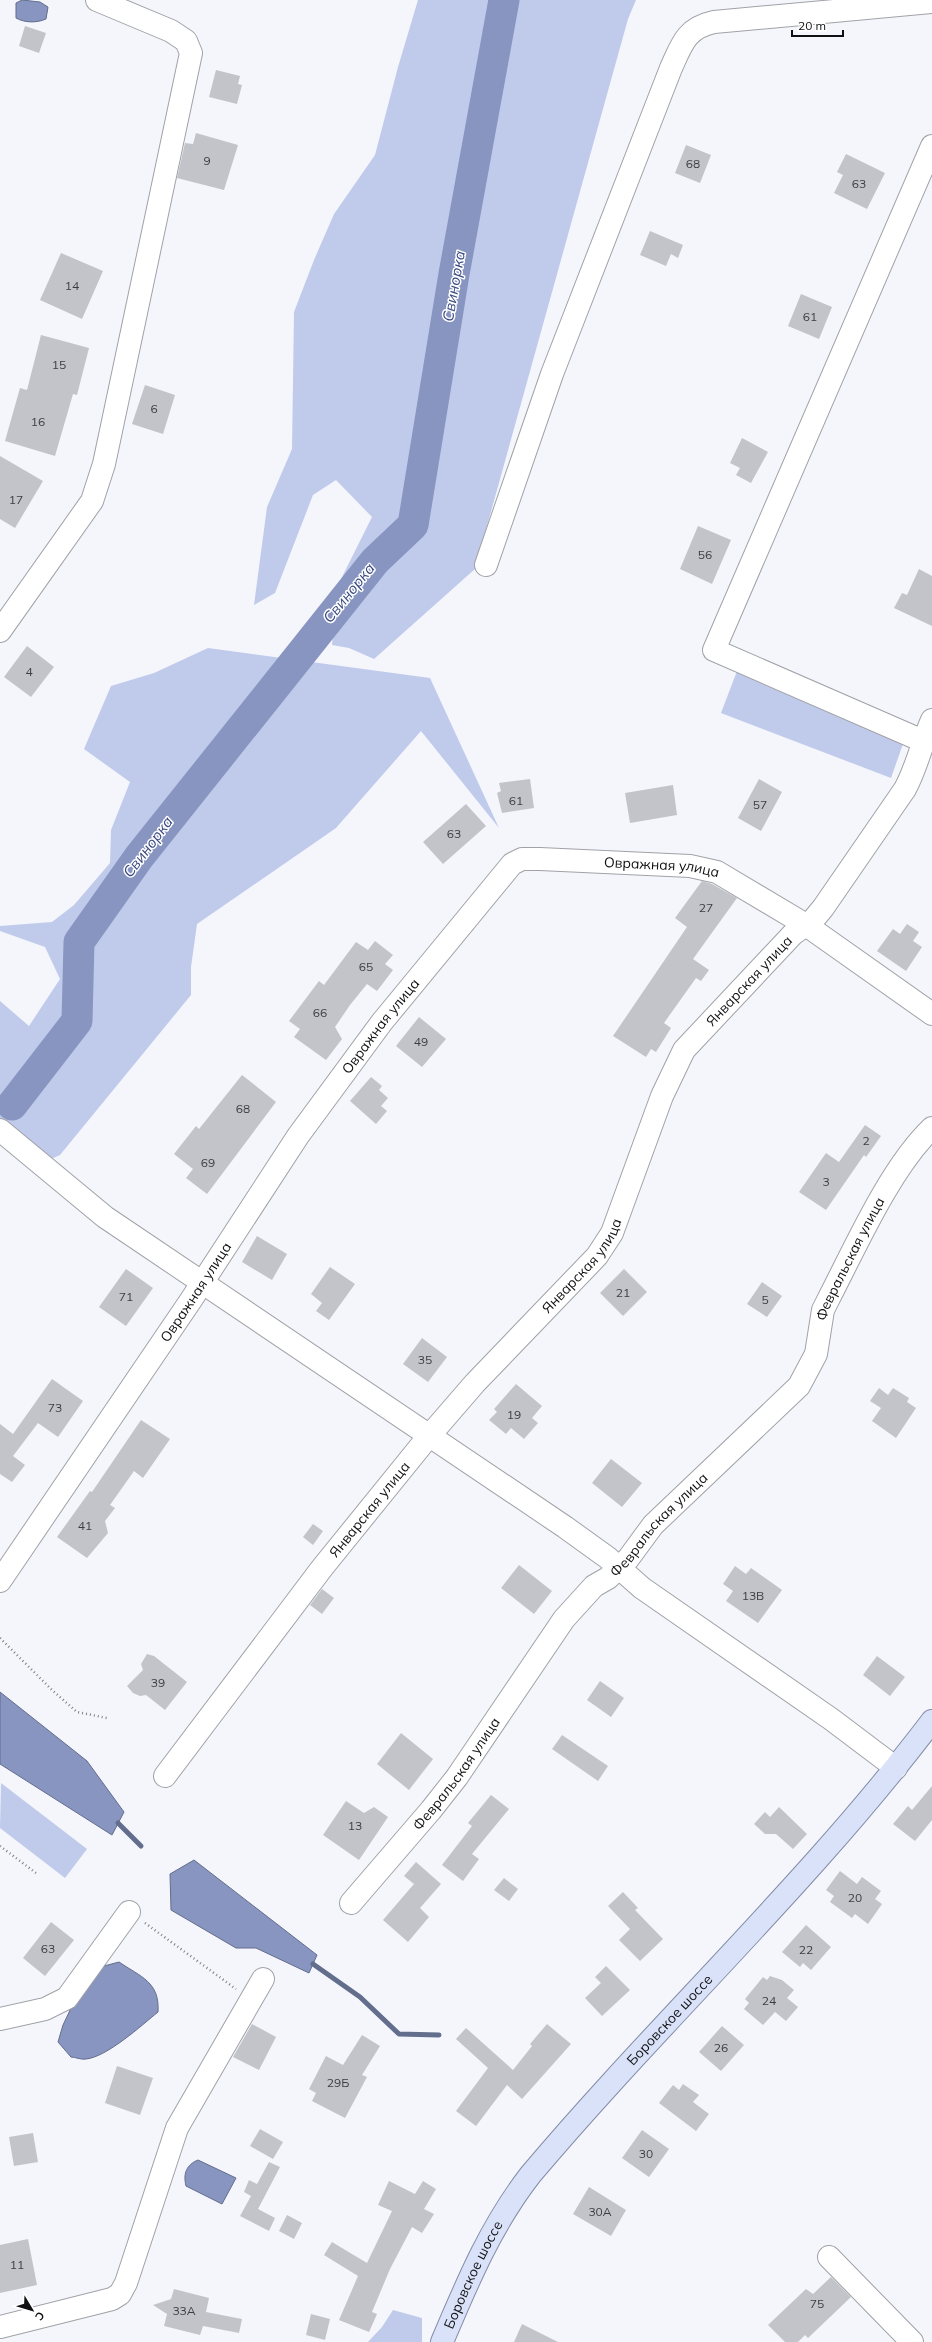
<svg xmlns="http://www.w3.org/2000/svg" width="932" height="2342" viewBox="0 0 932 2342" font-family="Mulish,sans-serif">
<rect width="100%" height="100%" fill="#f4f6fc"/>
<g fill="#c0cbeb">
<polygon points="418,0 636,0 628,19 475,569 374,659 349,648 332,645 337,587 372,517 336,480 313,495 275,593 254,605 267,507 292,449 294,312 314,260 334,214 375,155 398,67"/>
<polygon points="208,648 430,678 499,828 421,731 336,828 197,924 191,967 191,995 60,1155 51,1159 0,1122 0,1001 29,1026 60,979 45,947 0,931 0,926 52,922 74,905 110,863 111,830 130,782 84,749 111,686 154,673"/>
<polygon points="737,671 904,741 891,778 721,713"/>
<polygon points="1,1783 87,1849 65,1878 0,1828"/>
<polygon points="393,2310 422,2318 422,2342 368,2342 382,2327"/>
</g>
<g fill="#8795c0" stroke="#636d8c">
<path d="M22,0L40,2L48,7L46,19C37,23 25,23 16,18V3Z"/>
<polygon points="0,1692 87,1761 124,1812 112,1835 0,1764"/>
<polygon points="194,1860 317,1955 309,1973 256,1948 236,1948 171,1910 170,1874"/>
<path d="M119,1962C141,1977 160,1982 158,2012C142,2025 107,2057 86,2059C81,2060 75,2057 71,2057L58,2042L63,2025L73,2004L104,1966Z"/>
<path d="M198,2160L236,2178L222,2204L186,2186C183,2174 186,2165 198,2160Z"/>
</g>
<g fill="none" stroke-linecap="round" stroke-linejoin="round">
<g stroke="#636d8c" stroke-width="5">
<polyline points="118,1823 141,1846"/>
<polyline points="313,1964 360,1997 399,2034 439,2035"/>
</g>
<polyline stroke="#8795c0" stroke-width="31" points="12,1105 77,1021 79,942 139,857 375,561 413,525 454,274 504,0"/>
</g>
<g fill="#c2c4ca">
<polygon points="25,26 46,33 39,53 19,46"/>
<polygon points="216,70 240,76 238,84 242,85 237,104 209,97"/>
<polygon points="196,133 238,145 224,190 177,178 185,143 193,144"/>
<polygon points="686,145 711,155 700,183 675,173"/>
<polygon points="846,154 885,173 867,209 834,193 843,175 837,172"/>
<polygon points="650,231 683,245 678,258 671,254 666,266 640,255"/>
<polygon points="61,253 103,271 82,319 40,300"/>
<polygon points="801,294 832,307 819,339 788,326"/>
<polygon points="41,335 89,348 77,395 73,394 55,456 5,441 20,388 27,390"/>
<polygon points="145,385 175,395 163,434 132,424"/>
<polygon points="742,438 768,452 751,483 736,475 740,468 730,463"/>
<polygon points="0,456 43,481 15,528 0,519"/>
<polygon points="698,526 731,540 712,584 680,569"/>
<polygon points="919,569 932,576 932,626 894,608 902,593 907,595"/>
<polygon points="27,646 54,667 31,697 4,677"/>
<polygon points="530,779 534,808 502,813 497,793 501,791 499,783"/>
<polygon points="759,779 782,792 761,831 738,818"/>
<polygon points="673,785 677,815 630,823 625,793"/>
<polygon points="466,804 486,826 443,864 423,842"/>
<polygon points="702,881 712,884 737,898 693,959 709,970 701,981 696,978 664,1023 671,1028 656,1052 651,1049 646,1057 613,1036 687,927 675,918"/>
<polygon points="907,924 919,932 913,941 922,947 906,971 877,951 893,929 900,934"/>
<polygon points="375,941 393,955 385,964 393,970 377,991 367,984 350,1005 335,1027 342,1039 326,1060 294,1037 300,1029 289,1021 319,981 324,985 356,942 368,950"/>
<polygon points="419,1017 446,1039 422,1067 396,1046"/>
<polygon points="242,1075 276,1102 207,1194 186,1178 193,1169 174,1154 196,1126 199,1129"/>
<polygon points="371,1077 382,1086 379,1090 388,1098 381,1106 387,1111 376,1124 350,1101"/>
<polygon points="865,1125 881,1136 866,1157 864,1155 826,1210 799,1192 826,1153 839,1162"/>
<polygon points="257,1236 287,1254 272,1280 242,1262"/>
<polygon points="330,1267 355,1284 329,1320 316,1311 322,1303 311,1294"/>
<polygon points="126,1269 153,1288 126,1326 99,1307"/>
<polygon points="624,1269 647,1292 623,1316 600,1293"/>
<polygon points="762,1282 782,1296 767,1317 747,1304"/>
<polygon points="422,1338 447,1357 428,1382 403,1364"/>
<polygon points="52,1379 83,1401 58,1437 38,1423 13,1456 25,1465 12,1482 0,1474 0,1424 13,1434"/>
<polygon points="516,1384 542,1406 532,1418 538,1423 524,1439 511,1428 506,1434 489,1420 497,1412 494,1409"/>
<polygon points="879,1388 888,1395 893,1388 909,1398 907,1402 916,1408 896,1438 872,1421 881,1408 870,1401"/>
<polygon points="141,1420 170,1439 143,1478 134,1471 110,1505 115,1508 105,1521 108,1533 87,1558 57,1537 90,1491 92,1492"/>
<polygon points="611,1459 642,1483 622,1507 592,1483"/>
<polygon points="313,1524 323,1531 313,1545 303,1537"/>
<polygon points="519,1565 552,1591 534,1614 501,1588"/>
<polygon points="735,1566 746,1574 751,1568 782,1590 758,1623 726,1601 733,1591 723,1584"/>
<polygon points="322,1589 334,1598 322,1614 310,1605"/>
<polygon points="147,1654 154,1656 187,1682 165,1710 146,1695 140,1696 133,1693 127,1686 143,1670 141,1664"/>
<polygon points="877,1656 905,1677 890,1696 863,1675"/>
<polygon points="600,1681 624,1698 611,1717 587,1700"/>
<polygon points="401,1733 433,1759 409,1790 377,1764"/>
<polygon points="562,1735 608,1766 598,1781 552,1749"/>
<polygon points="932,1786 932,1820 915,1841 893,1824 908,1806 912,1810"/>
<polygon points="491,1795 509,1809 472,1854 479,1859 463,1881 442,1865 472,1826 468,1823"/>
<polygon points="346,1801 364,1813 374,1807 388,1817 359,1860 323,1835"/>
<polygon points="779,1807 807,1834 793,1849 776,1834 765,1834 754,1824 765,1812 770,1817"/>
<polygon points="416,1862 441,1884 420,1908 429,1917 408,1942 383,1920 414,1884 404,1876"/>
<polygon points="840,1871 857,1884 862,1877 881,1891 875,1899 882,1904 868,1924 855,1914 852,1918 830,1902 834,1896 826,1890"/>
<polygon points="504,1878 518,1889 509,1901 494,1890"/>
<polygon points="623,1892 638,1908 635,1910 663,1939 640,1961 619,1940 630,1929 608,1906"/>
<polygon points="51,1922 74,1940 45,1976 23,1958"/>
<polygon points="806,1925 831,1947 811,1970 803,1963 800,1967 782,1952"/>
<polygon points="606,1966 630,1990 602,2016 585,1998 601,1983 595,1977"/>
<polygon points="770,1976 782,1980 794,1990 787,1998 798,2007 786,2021 775,2012 763,2025 744,2009 749,2003 745,1999 763,1977 767,1980"/>
<polygon points="252,2024 276,2037 259,2070 233,2057"/>
<polygon points="547,2024 571,2044 522,2099 507,2085 476,2126 456,2111 488,2068 456,2039 466,2028 513,2070 532,2046 530,2044"/>
<polygon points="722,2026 744,2045 721,2071 699,2052"/>
<polygon points="362,2035 380,2046 362,2075 367,2077 345,2118 312,2101 316,2093 309,2089 326,2056 343,2065"/>
<polygon points="117,2066 153,2078 140,2115 105,2103"/>
<polygon points="683,2084 699,2095 693,2102 709,2114 696,2131 659,2103 673,2085 679,2090"/>
<polygon points="260,2129 283,2142 273,2159 250,2146"/>
<polygon points="642,2130 669,2149 649,2177 622,2158"/>
<polygon points="33,2133 38,2162 14,2166 9,2137"/>
<polygon points="269,2162 280,2167 258,2209 275,2218 269,2231 240,2216 251,2196 244,2192 249,2180 257,2184"/>
<polygon points="389,2181 415,2194 423,2181 436,2189 424,2209 434,2214 422,2233 412,2227 390,2269 372,2312 377,2314 369,2332 339,2320 358,2276 324,2255 332,2242 367,2263 392,2211 378,2205"/>
<polygon points="589,2187 626,2210 611,2236 573,2214"/>
<polygon points="287,2215 302,2223 294,2239 279,2231"/>
<polygon points="28,2239 37,2285 0,2293 0,2245"/>
<polygon points="831,2277 851,2297 808,2338 805,2335 798,2342 785,2342 768,2325 806,2289 813,2294"/>
<polygon points="174,2289 209,2298 206,2312 242,2319 239,2333 203,2326 200,2335 164,2326 167,2314 153,2305 171,2299"/>
<polygon points="311,2314 330,2319 325,2340 306,2335"/>
<polygon points="522,2324 558,2342 514,2342"/>
</g>
<g fill="none" stroke-linecap="round" stroke-linejoin="round">
<g stroke="#a0a2a7" stroke-width="24">
<g id="minor">
<path d="M486,565L552,374L671,68C682,44 686,28 714,22L932,2"/>
<polyline points="0,631 92,501 104,464 191,53 186,41 171,31 97,0"/>
<polyline points="923,741 714,650 932,146"/>
<polyline points="0,1130 105,1217 565,1527 608,1558 642,1588 831,1719 896,1768"/>
<path id="s1" d="M0,1581L191,1300L298,1136L382,1022L512,864L522,859H540L690,866L717,872L806,925L932,1014"/>
<path id="s2" d="M165,1776L322,1568L424,1442L475,1383L597,1256L612,1233L662,1096L684,1050L793,934L813,920L823,908L905,789C917,767 922,742 932,720"/>
<path id="s3" d="M351,1903L431,1810L457,1777L564,1619L594,1586L608,1578L628,1559L653,1525L799,1386L816,1354L823,1310L828,1300C855,1248 890,1168 932,1128"/>
<polyline points="0,2019 45,2009 67,1998 129,1912"/>
<polyline points="829,2257 912,2342"/>
<polyline points="0,2327 112,2299 120,2294 126,2283 177,2128 263,1979"/>
</g>
</g>
<g stroke="#838ca6" stroke-width="24">
<g id="major">
<path id="s4" d="M442,2342C467,2283 491,2225 531,2174C661,2020 810,1882 932,1721"/>
</g>
</g>
<g stroke="#808185" stroke-width="2.5" stroke-dasharray="1 3" stroke-linecap="butt">
<polyline points="0,1638 52,1690 77,1712 107,1718"/>
<polyline points="0,1846 36,1873"/>
<polyline points="145,1923 236,1989"/>
</g>
<use href="#minor" stroke="#fff" stroke-width="22"/>
<use href="#major" stroke="#dae2f9" stroke-width="22"/>
</g>
<g text-anchor="middle" stroke-width="3" stroke-linejoin="round" paint-order="stroke">
<g font-size="12" fill="#3c3d40">
<text x="207" y="165">9</text>
<text x="693" y="168">68</text>
<text x="859" y="188">63</text>
<text x="72" y="290">14</text>
<text x="810" y="321">61</text>
<text x="59" y="369">15</text>
<text x="154" y="413">6</text>
<text x="38" y="426">16</text>
<text x="16" y="504">17</text>
<text x="705" y="559">56</text>
<text x="29" y="676">4</text>
<text x="516" y="805">61</text>
<text x="760" y="809">57</text>
<text x="454" y="838">63</text>
<text x="706" y="912">27</text>
<text x="366" y="971">65</text>
<text x="320" y="1017">66</text>
<text x="421" y="1046">49</text>
<text x="243" y="1113">68</text>
<text x="866" y="1145">2</text>
<text x="208" y="1167">69</text>
<text x="826" y="1186">3</text>
<text x="623" y="1297">21</text>
<text x="126" y="1301">71</text>
<text x="765" y="1304">5</text>
<text x="425" y="1364">35</text>
<text x="55" y="1412">73</text>
<text x="514" y="1419">19</text>
<text x="85" y="1530">41</text>
<text x="753" y="1600">13В</text>
<text x="158" y="1687">39</text>
<text x="355" y="1830">13</text>
<text x="855" y="1902">20</text>
<text x="48" y="1953">63</text>
<text x="806" y="1954">22</text>
<text x="769" y="2005">24</text>
<text x="721" y="2052">26</text>
<text x="338" y="2087">29Б</text>
<text x="646" y="2158">30</text>
<text x="600" y="2216">30А</text>
<text x="17" y="2269">11</text>
<text x="817" y="2308">75</text>
<text x="184" y="2315">33А</text>
</g>
<g font-size="14" fill="#101012" stroke="#fff">
<text dy="5" stroke="none"><textPath href="#s1" startOffset="1033">Овражная улица</textPath></text>
<text dy="5" stroke="none"><textPath href="#s2" startOffset="996">Январская улица</textPath></text>
<text dy="5" stroke="none"><textPath href="#s1" startOffset="673">Овражная улица</textPath></text>
<text dy="5" stroke="none"><textPath href="#s3" startOffset="826">Февральская улица</textPath></text>
<text dy="5" stroke="none"><textPath href="#s2" startOffset="660">Январская улица</textPath></text>
<text dy="5" stroke="none"><textPath href="#s1" startOffset="349">Овражная улица</textPath></text>
<text dy="5" stroke="none"><textPath href="#s2" startOffset="336">Январская улица</textPath></text>
<text dy="5" stroke="none"><textPath href="#s3" startOffset="490">Февральская улица</textPath></text>
<text dy="5" stroke="none"><textPath href="#s3" startOffset="167">Февральская улица</textPath></text>
<text dy="5" stroke="none"><textPath href="#s4" startOffset="398">Боровское шоссе</textPath></text>
<text dy="5" stroke="none"><textPath href="#s4" startOffset="74">Боровское шоссе</textPath></text>
</g>
<g font-size="15" font-style="italic" fill="#394981" stroke="#fff">
<text transform="translate(454 286) rotate(-80)" y="5">Свинорка</text>
<text transform="translate(349 593) rotate(-51)" y="5">Свинорка</text>
<text transform="translate(148 847) rotate(-53)" y="5">Свинорка</text>
</g>
</g>
<g transform="translate(32 2310) rotate(128)" stroke="#ffffff" stroke-width="3" paint-order="stroke">
<path d="M0-3L7 15L0 10L-7 15Z" fill="#101012"/>
<text y="-6" font-size="11" font-weight="bold" text-anchor="middle" fill="#101012">С</text>
</g>
<path d="M792 30v6h51v-6" fill="none" stroke="#101012" stroke-width="2"/>
<text x="798" y="30" font-size="12" fill="#101012" stroke="#ffffff" stroke-width="3" paint-order="stroke">20 m</text>
</svg>
